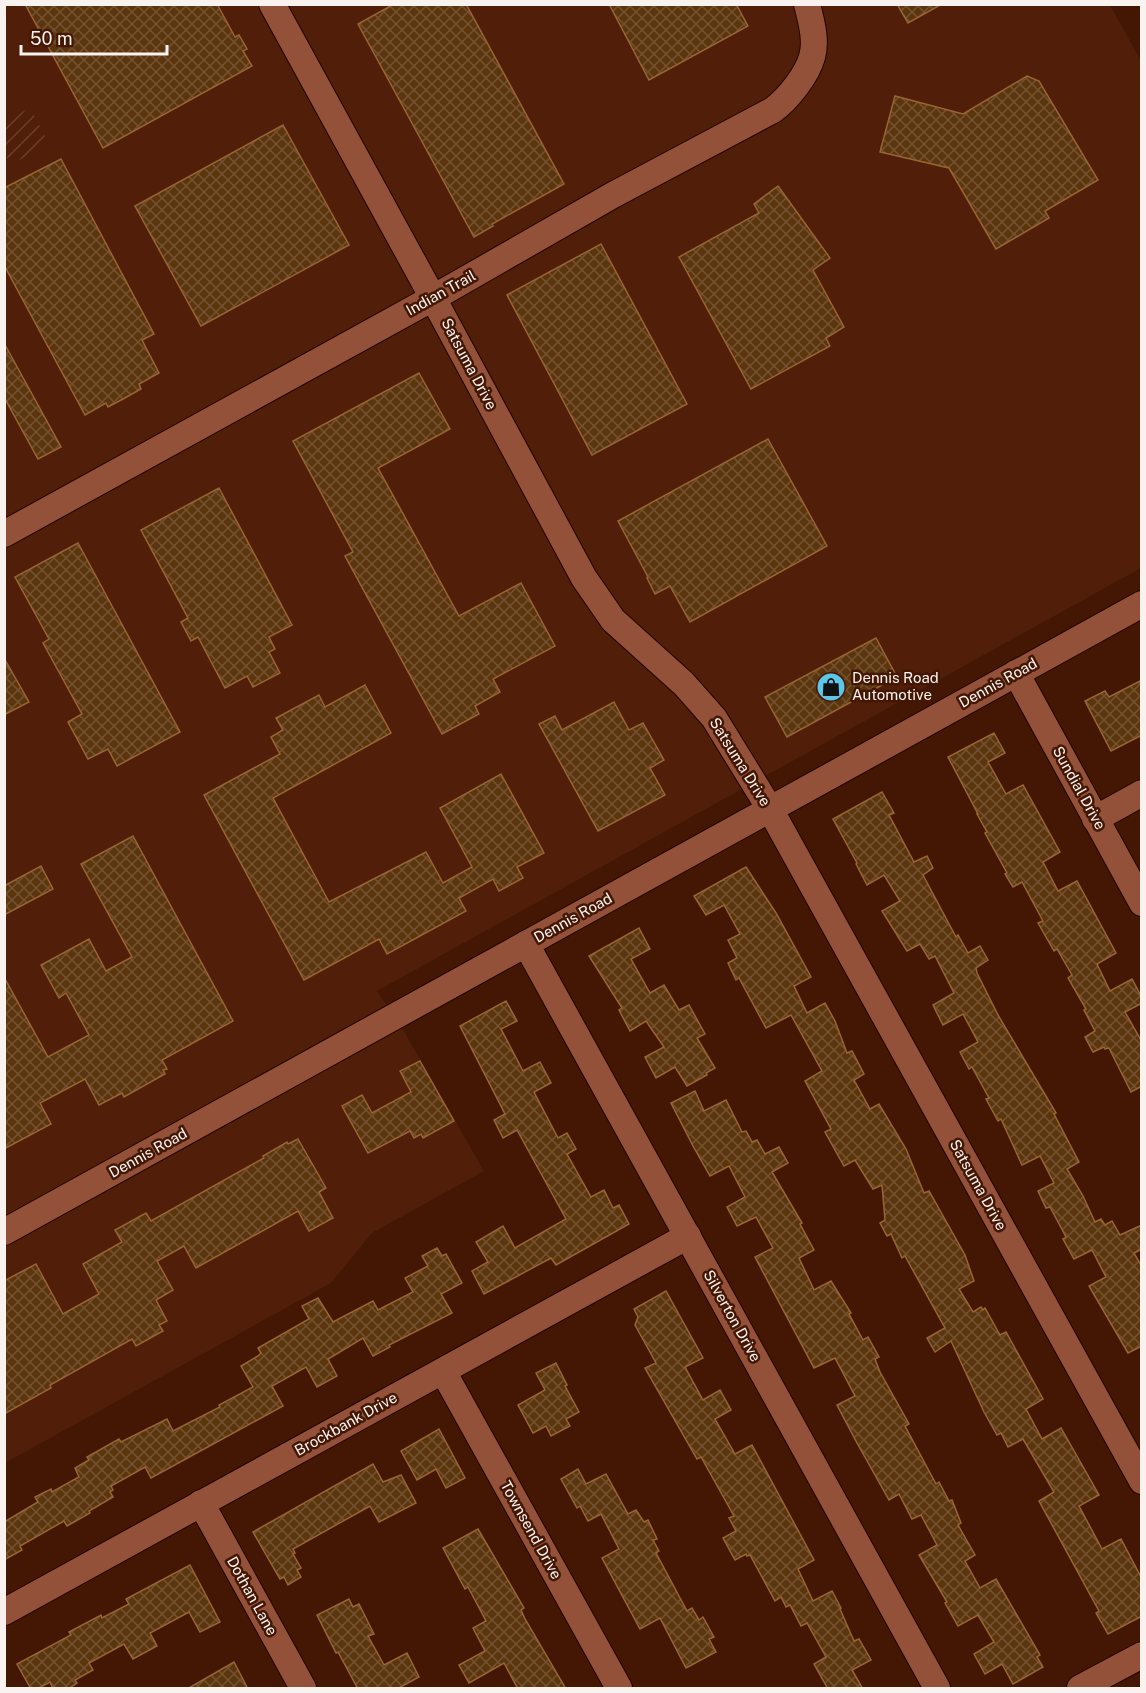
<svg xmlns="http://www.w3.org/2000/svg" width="1146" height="1693" viewBox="0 0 1146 1693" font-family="'Public Sans',sans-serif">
<defs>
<pattern id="industrial-furrows" width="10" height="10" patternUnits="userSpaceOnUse" patternTransform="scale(1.5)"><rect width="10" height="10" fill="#501e09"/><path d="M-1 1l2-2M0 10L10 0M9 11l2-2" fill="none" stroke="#6a3f2d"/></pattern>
<pattern id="building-cross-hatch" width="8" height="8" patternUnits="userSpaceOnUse" patternTransform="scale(1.5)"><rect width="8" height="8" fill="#5b350d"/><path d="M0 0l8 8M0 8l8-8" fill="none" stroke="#735331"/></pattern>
</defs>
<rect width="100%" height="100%" fill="#441704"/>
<polygon fill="#501e09" points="5,5 1110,5 1141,61 1141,568 377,991 405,1033 484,1171 372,1233 331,1283 5,1463"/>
<polygon fill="url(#industrial-furrows)" points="30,108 49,144 10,165 5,154 5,121"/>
<g fill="url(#building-cross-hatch)" stroke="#9a6534" stroke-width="1.5">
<polygon points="25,4 217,4 235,37 239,35 247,49 243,51 252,66 103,148"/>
<polygon points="394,4 466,4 564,184 492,224 493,226 474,237 358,24"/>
<polygon points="609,4 736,4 748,26 649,80"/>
<polygon points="897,4 942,4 908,23"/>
<polygon points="1027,76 1039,81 1098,180 1045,211 1049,218 996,249 949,168 880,152 895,96 963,114"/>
<polygon points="283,125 349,245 201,326 135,206"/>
<polygon points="61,159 154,334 142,340 159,373 139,384 141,389 123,399 108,407 106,403 85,415 4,265 4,188"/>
<polygon points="778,186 830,258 813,270 844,327 826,338 830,346 751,389 679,257 759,213 754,204"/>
<polygon points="601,244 687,404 592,455 507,295"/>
<polygon points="4,343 61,447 38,459 4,397"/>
<polygon points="419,373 450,429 378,468 459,616 521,583 555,646 493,679 500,692 475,706 479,714 442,734 345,556 353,552 293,441"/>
<polygon points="768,439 827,546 690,622 670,586 655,594 647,578 648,577 618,521"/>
<polygon points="219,488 292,625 269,637 275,649 269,652 280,673 253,687 247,676 225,688 198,637 191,641 181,622 188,618 141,530"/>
<polygon points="78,543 180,732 117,766 108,749 88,759 68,722 82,714 43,643 49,639 15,577"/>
<polygon points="876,638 897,677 787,737 765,697"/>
<polygon points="4,658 29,702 4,715"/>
<polygon points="1142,680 1142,735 1111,751 1085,701 1105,691 1109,697"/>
<polygon points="365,685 391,733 273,798 329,902 426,852 443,883 472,867 440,808 501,774 544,853 517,867 523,878 499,891 493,879 459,898 466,911 387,954 379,939 304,980 204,795 280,754 271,737 283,730 276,718 319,695 325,707"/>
<polygon points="614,702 629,730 643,723 664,760 650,768 665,795 598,831 539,724 555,716 562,730"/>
<polygon points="994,733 1005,753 988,762 1006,794 1023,785 1060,852 1043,862 1058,891 1077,881 1116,953 1097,964 1110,991 1132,979 1142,998 1142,1003 1125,1012 1142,1042 1142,1086 1131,1092 1109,1048 1105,1049 1104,1047 1093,1052 1085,1037 1095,1031 1084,1010 1086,1009 1068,978 1072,975 1057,949 1054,951 1038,923 1043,921 1022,882 1013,887 1005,874 1007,873 985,833 987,832 977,814 978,814 948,757"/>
<polygon points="882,792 894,813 889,815 914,862 927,856 933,868 923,875 956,937 958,935 968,953 980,946 988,960 976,968 977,973 998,1015 1056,1113 1054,1114 1079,1162 1067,1169 1083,1196 1095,1222 1101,1219 1105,1225 1112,1221 1120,1235 1142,1225 1142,1249 1134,1253 1142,1267 1142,1346 1128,1353 1089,1286 1106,1277 1092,1250 1074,1259 1063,1239 1066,1237 1050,1207 1046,1208 1038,1191 1054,1183 1040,1156 1022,1165 1001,1119 998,1121 986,1099 989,1098 972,1067 969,1069 960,1052 978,1042 963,1014 943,1025 933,1005 954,993 935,956 929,959 920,944 907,951 882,911 900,901 884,875 867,885 856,864 857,863 833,819"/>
<polygon points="133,836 233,1021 162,1060 167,1069 163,1070 165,1074 124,1097 122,1093 99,1105 85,1079 40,1103 51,1124 4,1149 4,977 48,1057 89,1035 66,993 59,998 41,965 89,939 106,971 132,957 81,864"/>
<polygon points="41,866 53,889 4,915 4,886"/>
<polygon points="746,867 776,913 811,977 794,986 807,1013 825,1003 835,1021 847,1053 852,1051 864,1074 854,1080 870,1109 879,1104 906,1149 924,1193 929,1191 965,1255 974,1281 959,1289 973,1312 981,1307 983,1310 985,1308 1000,1335 1006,1332 1043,1399 1026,1409 1042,1439 1061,1428 1099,1495 1079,1506 1102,1549 1121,1539 1142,1579 1142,1616 1108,1634 1096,1613 1099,1611 1039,1501 1054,1492 1023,1439 1008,1447 1001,1433 997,1435 984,1412 951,1341 935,1352 927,1338 945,1328 905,1256 902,1258 891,1234 887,1236 880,1223 885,1220 882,1185 873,1189 855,1160 844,1166 825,1132 831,1129 805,1081 822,1071 791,1015 766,1028 739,978 736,980 728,963 737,958 728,940 740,934 724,905 706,915 694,896"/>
<polygon points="639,928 650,949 631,959 650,993 664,985 679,1010 689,1005 705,1034 697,1038 715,1068 706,1073 707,1075 687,1086 675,1067 656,1078 645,1057 664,1047 646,1021 630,1031 619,1010 622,1008 589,956"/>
<polygon points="506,1001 517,1021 501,1029 523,1071 540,1062 551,1083 534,1092 558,1138 567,1133 576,1149 567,1154 591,1197 604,1190 613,1208 619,1205 629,1224 556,1265 551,1258 484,1294 472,1271 488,1262 476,1242 503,1226 515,1248 566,1219 517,1130 503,1138 494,1120 505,1114 460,1026"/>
<polygon points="420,1061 454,1121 423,1138 421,1134 414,1138 410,1131 368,1153 342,1106 362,1095 372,1113 411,1092 400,1071"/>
<polygon points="695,1091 704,1111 726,1100 742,1132 746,1131 752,1142 757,1140 765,1154 779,1147 788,1163 772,1172 802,1223 800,1224 814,1250 799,1258 814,1290 831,1281 851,1313 849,1314 863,1340 868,1337 879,1357 875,1359 880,1372 909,1424 905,1426 936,1484 939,1482 949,1501 952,1500 961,1523 958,1525 975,1555 965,1561 980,1588 996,1579 1040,1655 1037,1657 1043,1667 1013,1684 1002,1664 985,1674 974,1654 994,1642 978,1615 958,1626 945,1603 947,1602 919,1555 937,1545 921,1515 912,1519 899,1494 889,1500 857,1443 837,1405 855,1396 835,1358 814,1368 755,1257 773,1248 756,1217 737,1226 727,1207 745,1197 729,1166 710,1176 693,1146 671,1103"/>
<polygon points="298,1139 326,1188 319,1192 333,1218 309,1231 298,1211 196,1268 184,1246 157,1261 173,1290 156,1300 167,1321 159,1325 163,1331 136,1346 132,1339 50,1385 51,1388 4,1414 4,1281 36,1264 63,1314 99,1294 83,1264 122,1242 115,1230 146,1213 151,1221 264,1158 263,1156 287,1142 288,1144"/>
<polygon points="437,1248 442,1256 446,1254 462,1283 441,1294 452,1313 389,1345 390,1347 373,1356 363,1338 328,1359 337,1376 317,1387 306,1367 272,1386 283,1406 151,1478 145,1467 111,1486 113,1490 110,1492 113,1497 89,1511 90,1513 67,1526 64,1521 20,1546 22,1550 4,1560 4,1518 6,1521 38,1502 35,1497 51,1489 52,1492 79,1477 75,1468 89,1460 87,1457 119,1439 121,1442 167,1419 173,1431 220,1407 219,1405 253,1387 241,1366 258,1356 261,1353 258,1348 309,1319 302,1306 318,1298 333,1322 373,1301 378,1310 413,1292 405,1278 428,1266 422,1256"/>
<polygon points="666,1291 703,1358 685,1367 703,1400 720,1390 731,1410 715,1419 735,1454 752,1445 814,1560 798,1569 813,1601 832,1591 841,1608 840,1609 854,1641 859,1639 871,1660 852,1670 863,1689 828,1689 814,1664 826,1657 807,1623 801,1626 790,1605 786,1607 781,1597 775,1601 750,1555 747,1556 746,1554 735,1560 723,1538 736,1531 729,1518 734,1516 701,1457 697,1459 645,1368 656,1363 635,1325 638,1317 634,1309"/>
<polygon points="556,1363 567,1385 565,1386 579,1412 566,1419 570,1426 551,1436 546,1426 533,1433 518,1405 545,1390 536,1373"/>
<polygon points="439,1429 465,1478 446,1488 436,1469 417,1480 401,1451"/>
<polygon points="373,1464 383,1482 401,1475 416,1503 379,1522 370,1506 293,1549 295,1553 293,1554 301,1568 297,1570 301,1577 288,1585 284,1577 280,1579 253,1532"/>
<polygon points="578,1469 586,1484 606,1474 628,1514 636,1510 644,1522 648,1520 657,1539 653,1540 659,1551 656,1553 687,1611 692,1608 699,1620 703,1617 714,1637 709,1639 716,1652 686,1668 660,1618 640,1629 602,1558 619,1549 601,1514 588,1521 580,1506 577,1508 561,1479"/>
<polygon points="478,1529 524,1608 521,1610 525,1619 566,1689 518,1689 504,1663 469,1683 459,1665 485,1651 473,1628 486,1621 468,1587 465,1589 443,1548"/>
<polygon points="190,1565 220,1622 200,1632 189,1612 150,1633 157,1646 133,1659 124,1644 89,1663 93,1670 75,1680 77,1683 68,1689 53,1689 50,1682 37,1689 31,1689 17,1664 71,1635 69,1632 101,1615 102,1618 129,1604 126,1599"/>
<polygon points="349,1599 353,1607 359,1604 374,1634 368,1636 384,1665 407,1653 419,1677 397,1689 358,1689 338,1652 336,1653 317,1615"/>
<polygon points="234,1662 248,1689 187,1689"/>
</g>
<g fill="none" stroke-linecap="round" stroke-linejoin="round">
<g stroke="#220500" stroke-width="28">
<g id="minor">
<polyline points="272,4 433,298 584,578 613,620 684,684 714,718 770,809 1142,1481"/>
<path d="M4,534L433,298L613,195L773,110C788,99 807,75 812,57C817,41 811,20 807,4"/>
<polyline points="1016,673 1142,903"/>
<polyline points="1095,819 1142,793"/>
<polyline points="526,944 937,1688"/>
<polyline points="4,1232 1142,604"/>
<polyline points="443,1371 619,1688"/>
<polyline points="201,1503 303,1688"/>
<polyline points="4,1612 688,1236"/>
<polyline points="1080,1688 1142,1655"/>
</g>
</g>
<use href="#minor" stroke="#925138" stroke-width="26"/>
</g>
<defs>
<g id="shop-disc" transform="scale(1.5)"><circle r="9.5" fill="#5dc7e8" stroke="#441704"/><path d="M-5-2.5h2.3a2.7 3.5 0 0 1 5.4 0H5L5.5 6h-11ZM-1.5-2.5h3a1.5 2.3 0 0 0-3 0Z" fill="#111"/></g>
</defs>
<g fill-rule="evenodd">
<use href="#shop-disc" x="831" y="687"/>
</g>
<g text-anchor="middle" stroke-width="5" stroke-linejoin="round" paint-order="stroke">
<g font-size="15" fill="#faf2ef" stroke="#441704">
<text transform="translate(441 293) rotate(-29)" y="5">Indian Trail</text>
<text transform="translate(469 364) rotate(62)" y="5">Satsuma Drive</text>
<text transform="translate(998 683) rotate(-29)" y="5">Dennis Road</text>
<text transform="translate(740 762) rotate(58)" y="5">Satsuma Drive</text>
<text transform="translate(1079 788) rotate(61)" y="5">Sundial Drive</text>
<text transform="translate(573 918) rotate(-29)" y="5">Dennis Road</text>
<text transform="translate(148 1153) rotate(-29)" y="5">Dennis Road</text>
<text transform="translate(978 1185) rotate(61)" y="5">Satsuma Drive</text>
<text transform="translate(732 1316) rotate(61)" y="5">Silverton Drive</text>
<text transform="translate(346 1424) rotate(-29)" y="5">Brockbank Drive</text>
<text transform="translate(531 1530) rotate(61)" y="5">Townsend Drive</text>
<text transform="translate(252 1596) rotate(61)" y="5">Dothan Lane</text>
</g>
<g font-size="15" fill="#faf2ef" stroke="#441704" text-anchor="start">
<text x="852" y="683">Dennis Road<tspan x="852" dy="17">Automotive</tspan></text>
</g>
</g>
<rect width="1146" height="1693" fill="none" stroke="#faf2ef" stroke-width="12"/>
<path d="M21 45v9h146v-9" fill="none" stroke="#faf2ef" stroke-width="3"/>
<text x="30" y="45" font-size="18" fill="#faf2ef" stroke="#441704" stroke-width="4.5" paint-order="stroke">50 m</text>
</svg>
